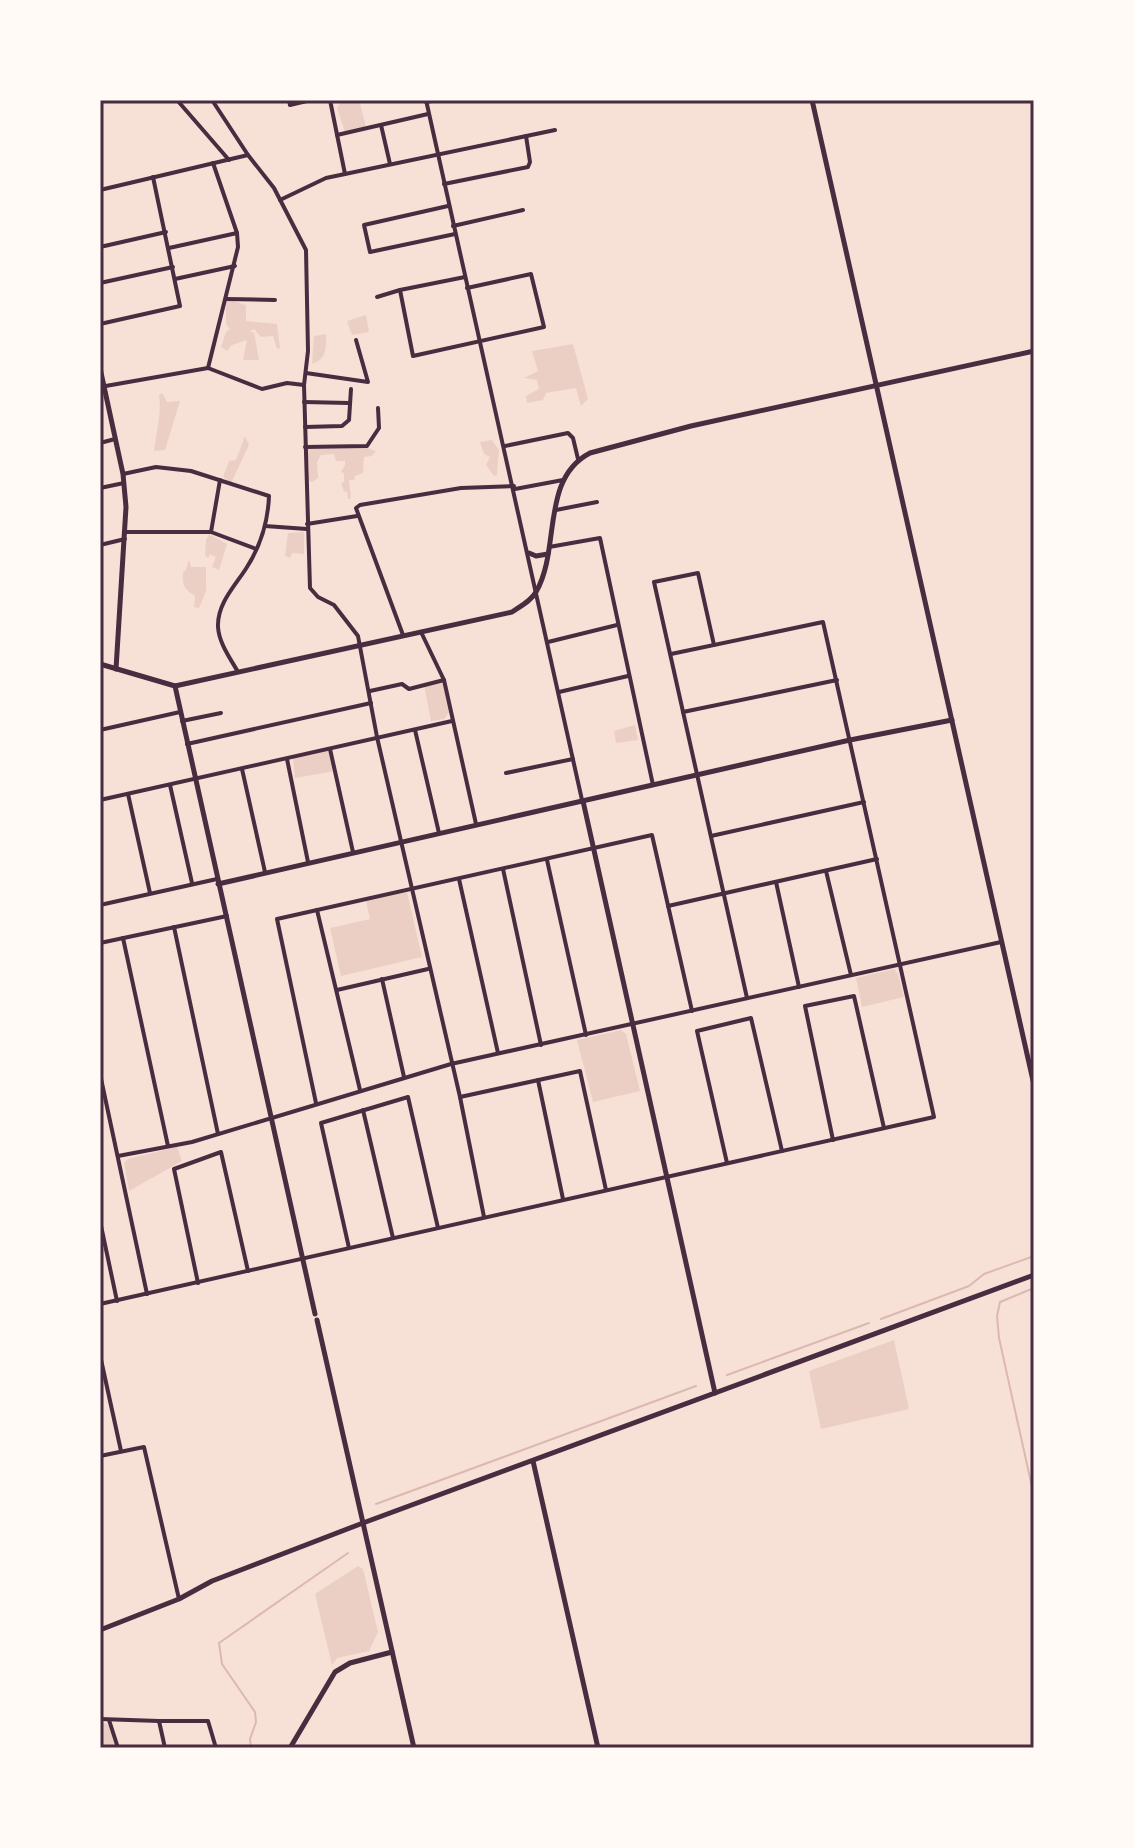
<svg xmlns="http://www.w3.org/2000/svg" width="1134" height="1848" viewBox="0 0 1134 1848" font-family="'Source Sans 3',sans-serif">
<rect width="100%" height="100%" fill="#f7e1d7"/>
<g fill="#ebcfc5">
<polygon points="350,100 359,100 366,127 345,132 337,108 340,103"/>
<polygon points="226,299 246,305 246,321 277,324 280,348 277,349 273,336 261,337 254,329 249,332 254,332 259,360 243,360 247,340 232,345 227,351 221,347 226,332 230,329 226,324"/>
<polygon points="366,315 369,332 352,335 347,321"/>
<path d="M326,334C326,349 327,359 312,364L314,336Z"/>
<polygon points="573,344 588,399 581,406 576,388 546,393 543,400 527,403 526,396 539,389 537,380 524,378 538,371 532,351"/>
<path d="M162,393L167,402L180,401L165,450L154,451C156,431 162,415 159,395Z"/>
<polygon points="245,436 249,445 231,483 223,477 229,461 236,460"/>
<polygon points="492,440 499,450 497,475 494,476 486,465 490,457 484,454 480,442"/>
<polygon points="367,448 376,451 372,456 364,457 363,473 355,476 354,480 349,480 351,499 348,499 347,491 344,492 341,483 344,482 344,473 341,472 345,465 345,461 336,461 334,454 321,455 317,462 318,478 312,482 308,480 309,469 307,449"/>
<polygon points="304,532 304,554 292,553 290,558 285,556 288,533"/>
<polygon points="209,534 227,544 219,570 212,567 216,557 210,554 208,558 205,555 206,540"/>
<path d="M189,559L191,567H206V591L199,608L194,607L195,596C184,589 182,585 183,572L186,570Z"/>
<polygon points="444,680 450,711 444,719 431,721 424,684"/>
<polygon points="635,725 638,740 616,743 614,731"/>
<polygon points="323,750 331,751 335,771 295,778 293,758"/>
<polygon points="407,892 422,957 341,976 330,928 370,919 366,901"/>
<polygon points="894,969 898,974 904,997 862,1007 856,978"/>
<polygon points="621,1030 626,1034 640,1091 593,1102 577,1040"/>
<polygon points="177,1147 182,1161 129,1191 124,1163 128,1159"/>
<polygon points="894,1340 909,1409 821,1429 809,1371"/>
<polygon points="358,1566 363,1569 378,1632 369,1651 337,1658 332,1665 315,1594"/>
<polygon points="106,1723 111,1730 115,1748 100,1748 100,1724"/>
</g>
<g fill="none" stroke-linecap="round" stroke-linejoin="round">
<g stroke="#dcb8b0" stroke-width="2">
<polyline points="1034,1288 1000,1302 997,1316 999,1338 1034,1496"/>
<polyline points="881,1319 969,1286 984,1274 1034,1256"/>
<polyline points="727,1375 869,1323"/>
<polyline points="376,1504 696,1386"/>
<polyline points="251,1748 250,1739 256,1722 255,1712 222,1664 219,1643 348,1553"/>
</g>
<g stroke="#4a2c40" stroke-width="4">
<polyline points="177,100 229,160"/>
<polyline points="212,100 248,155 274,188 306,250 308,351 304,385 310,588 318,597 334,605 358,636 377,737 460,1097 484,1217"/>
<polyline points="289,100 290,105 311,100"/>
<polyline points="330,100 345,174"/>
<polyline points="426,100 582,800"/>
<polyline points="426,102 437,100"/>
<polyline points="381,125 390,164"/>
<polyline points="337,135 428,114"/>
<polyline points="444,184 528,167 530,162 526,136"/>
<polyline points="100,190 248,155"/>
<polyline points="280,200 326,178 555,130"/>
<polyline points="448,206 364,225 370,252 455,234"/>
<polyline points="453,226 523,210"/>
<polyline points="100,247 166,232"/>
<polyline points="169,248 237,233"/>
<polyline points="465,277 400,290 413,356 544,327 531,274 467,288"/>
<polyline points="175,279 235,266"/>
<polyline points="100,283 173,267"/>
<polyline points="377,297 400,290"/>
<polyline points="226,299 275,300"/>
<polyline points="100,324 180,306 153,177"/>
<polyline points="208,368 262,389 287,383 304,385"/>
<polyline points="306,373 368,382 356,340"/>
<polyline points="100,387 208,368 238,247 237,233 213,163"/>
<polyline points="304,402 349,403"/>
<polyline points="305,427 342,426 349,420 351,389"/>
<polyline points="100,443 115,439"/>
<polyline points="505,446 568,433 573,438 578,459"/>
<polyline points="305,447 367,446 379,428 378,408"/>
<path d="M123,474L156,467L191,471L269,496C268,521 261,545 247,567C236,585 217,603 218,627C219,643 230,658 238,672"/>
<polyline points="100,488 124,483"/>
<polyline points="515,489 563,480"/>
<polyline points="556,510 597,502"/>
<polyline points="307,524 357,516"/>
<polyline points="265,526 307,529"/>
<polyline points="125,532 211,532 256,549"/>
<polyline points="211,532 220,480"/>
<polyline points="100,545 125,539"/>
<polyline points="549,547 600,538 653,785"/>
<polyline points="421,632 444,680 476,824"/>
<polyline points="403,635 356,508 360,505 461,488 514,486"/>
<polyline points="548,642 617,625"/>
<polyline points="714,645 698,573 654,582 747,998"/>
<polyline points="370,691 402,684 409,689 444,680"/>
<polyline points="559,692 628,676"/>
<polyline points="683,712 837,680"/>
<polyline points="182,721 221,713"/>
<polyline points="100,730 180,712"/>
<polyline points="415,730 439,833"/>
<polyline points="187,744 371,703"/>
<polyline points="330,749 353,852"/>
<polyline points="287,759 308,862"/>
<polyline points="242,769 265,872"/>
<polyline points="506,773 573,759"/>
<polyline points="170,785 192,883"/>
<polyline points="128,794 150,893"/>
<polyline points="100,800 452,721"/>
<polyline points="711,836 864,802"/>
<polyline points="547,860 586,1035"/>
<polyline points="503,869 541,1045"/>
<polyline points="826,871 851,975"/>
<polyline points="459,879 498,1053"/>
<polyline points="776,882 799,987"/>
<polyline points="100,905 217,879"/>
<polyline points="668,906 877,859"/>
<polyline points="317,910 360,1090"/>
<polyline points="174,927 218,1134"/>
<polyline points="123,938 168,1146"/>
<polyline points="100,943 227,916"/>
<polyline points="382,979 404,1077"/>
<polyline points="337,990 428,969"/>
<polyline points="100,1074 147,1294"/>
<polyline points="538,1080 563,1199"/>
<polyline points="460,1097 580,1071 606,1190"/>
<polyline points="316,1103 277,919 652,835 692,1011"/>
<polyline points="363,1110 393,1238"/>
<polyline points="833,1140 805,1006 854,996 884,1128"/>
<polyline points="118,1156 192,1142 451,1064 1001,942"/>
<polyline points="727,1163 697,1031 751,1018 782,1151"/>
<polyline points="100,1221 117,1301"/>
<polyline points="349,1248 321,1123 408,1097 438,1228"/>
<polyline points="198,1283 174,1169 221,1152 248,1271"/>
<polyline points="100,1304 934,1117 823,622 671,654"/>
<polyline points="100,1355 121,1451"/>
<polyline points="100,1456 144,1447 179,1599"/>
<polyline points="100,1719 159,1721"/>
<polyline points="109,1720 118,1748"/>
<polyline points="165,1748 159,1721 208,1721 216,1748"/>
</g>
<g stroke="#4a2c40" stroke-width="5">
<polyline points="812,100 1034,1085"/>
<polyline points="100,368 123,474 126,507 116,669"/>
<polyline points="529,553 536,556 548,554"/>
<path d="M100,664L175,686L512,612C521,606 531,601 536,592C561,549 540,479 590,453L691,426L1034,351"/>
<polyline points="175,686 315,1314"/>
<polyline points="583,801 715,1393"/>
<polyline points="218,884 850,740 952,720"/>
<polyline points="317,1320 414,1748"/>
<polyline points="533,1461 598,1748"/>
<polyline points="100,1630 179,1599 212,1581 363,1523 1034,1275"/>
<polyline points="290,1748 335,1672 350,1663 392,1652"/>
</g>
</g>
<rect width="1134" height="1848" fill="none" stroke="#fffaf5" stroke-width="204"/>
<rect x="102" y="102" width="930" height="1644" fill="none" stroke="#4a2c40" stroke-width="3"/>
</svg>
